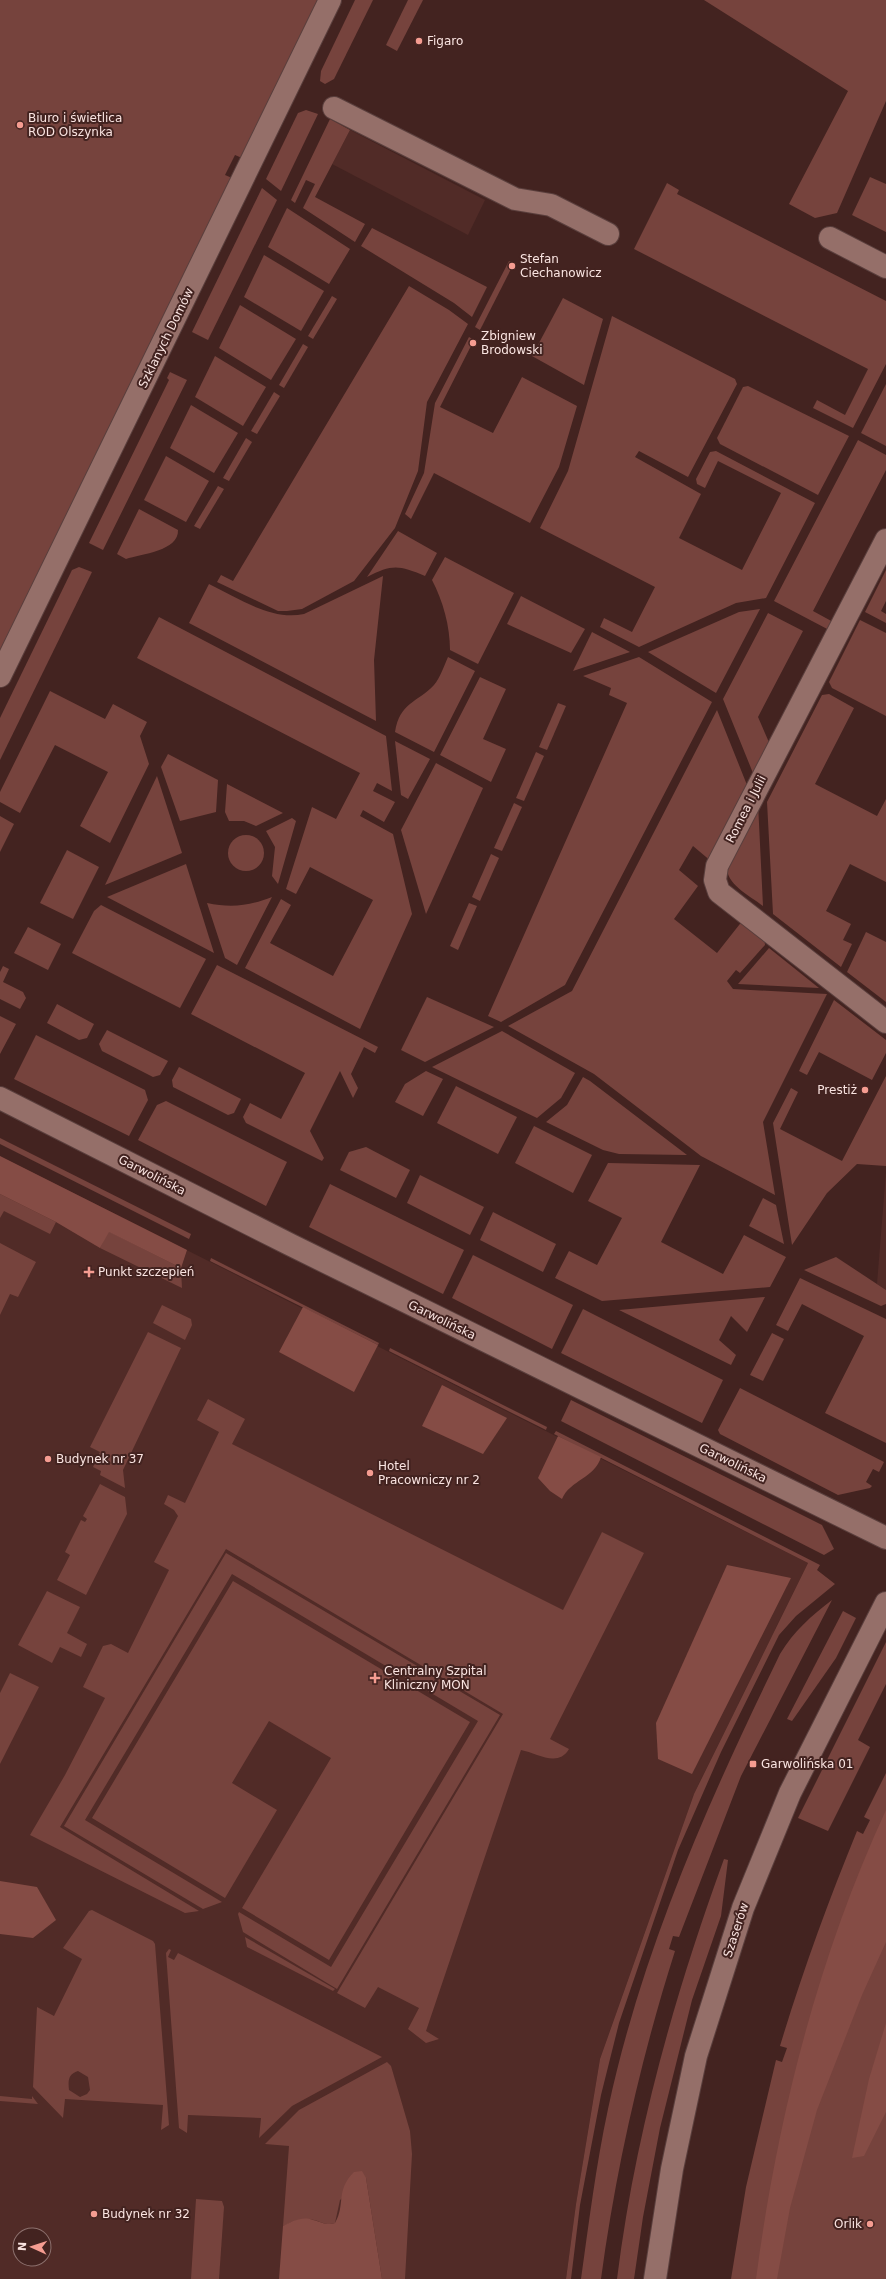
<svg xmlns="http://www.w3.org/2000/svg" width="886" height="2279" viewBox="0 0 886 2279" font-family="'DejaVu Sans',sans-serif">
<rect width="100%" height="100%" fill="#432320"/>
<g fill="#512b27" fill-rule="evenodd">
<polygon points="350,130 485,200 468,235 332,164"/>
<path d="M0,1156L808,1563L694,1794L600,2059L576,2204L566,2279H0ZM20,2235H44V2259H20Z"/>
<polygon points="886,1172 886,1290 877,1284"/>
</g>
<g fill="#76433d" fill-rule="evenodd">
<polygon points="0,0 319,0 242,158 235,155 225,175 232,178 0,652"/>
<polygon points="355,0 373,0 334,79 325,84 320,81 321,71"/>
<polygon points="408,0 423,0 397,51 386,45"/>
<polygon points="704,0 886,0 886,101 837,213 815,218 789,204 848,91"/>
<polygon points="306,110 318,114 281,191 266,179 298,113"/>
<polygon points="330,119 350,130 315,197 365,224 355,242 303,208 315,184 306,180 295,203 291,200"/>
<polygon points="870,177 886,184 886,232 852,215"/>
<polygon points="667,183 679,190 677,194 886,301 886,364 853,428 813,408 817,400 845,415 868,369 634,249"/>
<polygon points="262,188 277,200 208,340 192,332"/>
<polygon points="287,208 350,249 329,284 268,247"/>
<polygon points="372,228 487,287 472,317 454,303 361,246"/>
<polygon points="264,255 324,291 301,331 244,297"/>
<polygon points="509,261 514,263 480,330 475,327"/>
<polygon points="409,286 449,310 468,324 427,402 418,471 395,528 354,581 302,609 287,611 278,611 217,582 221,575 233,581"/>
<polygon points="332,296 337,299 313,339 308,336"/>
<polygon points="563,298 603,319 584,385 532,356"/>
<polygon points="240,305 296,339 271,380 219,348"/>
<polygon points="612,316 735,379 737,384 688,477 639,451 635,457 701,494 679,538 742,570 781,493 718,461 705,488 697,484 696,479 710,452 716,451 815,503 766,598 736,603 639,647 600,627 604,618 632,632 655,587 540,528 568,471"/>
<polygon points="469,337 474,340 440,407 493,433 522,377 577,406 559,467 530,523 434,473 411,519 405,514 424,473 435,403"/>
<polygon points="303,344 308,347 284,388 279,385"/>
<polygon points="215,356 266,387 243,426 195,397"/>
<polygon points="170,372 187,380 103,550 89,543 169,380 167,378"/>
<polygon points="886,384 886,446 861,433"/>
<polygon points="748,386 849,436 818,495 720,444 717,438 743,387"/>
<polygon points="274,392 280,396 257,434 251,431"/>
<polygon points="191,405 238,433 214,473 170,448"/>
<polygon points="246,438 252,442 229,481 223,478"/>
<polygon points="858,440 886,455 886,470 813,611 835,623 831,631 774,601"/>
<polygon points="166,456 209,481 186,522 144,500"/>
<polygon points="218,486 224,489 200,529 194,526"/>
<path d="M139,509L178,530C179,551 141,554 126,559L117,554Z"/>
<path d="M398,531L437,553L425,576C399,565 392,564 367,577Z"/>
<path d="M445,557L514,593L478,664L450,650C450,626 443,601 432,580Z"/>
<polygon points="79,567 92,572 0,760 0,718 72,570"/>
<polygon points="886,570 886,601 881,611 886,614 886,623 865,612"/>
<path d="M383,576L374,660L376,721L189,623L209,584C238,598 271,621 304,614Z"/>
<polygon points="521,596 585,629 571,653 507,624"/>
<polygon points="760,609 716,693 648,652 739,612"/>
<polygon points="768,613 803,631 758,717 771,747 755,778 723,699"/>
<polygon points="159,617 386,736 392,791 377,783 373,791 395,802 384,822 363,810 360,816 393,834 412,914 360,1029 245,968 281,899 291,905 270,943 333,976 373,900 310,867 296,894 286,889 312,807 336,819 360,773 137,658"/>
<polygon points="860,620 886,633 886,716 832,688 829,682"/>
<polygon points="592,632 630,652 573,671"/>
<path d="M448,657L475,671L434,752L395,732C400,702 417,703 434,685C440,678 444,666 448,657Z"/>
<polygon points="639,657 712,702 565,985 501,1022 488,1016 627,703 609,695 611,688 583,676"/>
<polygon points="480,677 506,689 483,739 506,749 491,782 440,755"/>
<polygon points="50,691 105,719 113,704 147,722 140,736 149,764 110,843 80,826 108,772 55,745 20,813 0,802 0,792"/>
<polygon points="829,694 854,708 815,784 877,816 886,799 886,882 850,864 826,911 851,924 843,940 852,944 841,967 773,914 767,802 822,695"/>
<polygon points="558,703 566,706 547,750 539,747"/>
<polygon points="717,710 749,790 712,862 693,846 679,870 698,886 674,919 717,953 743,920 764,937 765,945 740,973 736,970 727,981 733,989 827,994 763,1122 775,1195 701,1156 594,1074 508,1026 572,991"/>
<polygon points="395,741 430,759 408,799 401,795"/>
<polygon points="536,752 544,756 524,801 516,798"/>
<polygon points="168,754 218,780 216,812 180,821 161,767"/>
<polygon points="436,763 483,788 426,914 401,830"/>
<polygon points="157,776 182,853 105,885"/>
<polygon points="227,784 283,813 256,826 244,821 229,821 225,812"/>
<polygon points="514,803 522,807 502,851 494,848"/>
<path d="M758,803L763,906C749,895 725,884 727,865Z"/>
<polygon points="0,816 14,824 0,852"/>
<polygon points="292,818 296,821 278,884 272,876 275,847 266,831"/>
<circle cx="246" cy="853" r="18"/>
<polygon points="67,850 99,867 73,919 40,903"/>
<polygon points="491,854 499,858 480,901 472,897"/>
<polygon points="186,864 214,953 107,897"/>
<path d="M272,897L237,965L225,958L207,903C231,908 249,906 272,897Z"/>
<polygon points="469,903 477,906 458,950 450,946"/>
<polygon points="101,905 206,959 180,1008 72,953 94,911"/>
<polygon points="28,927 61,944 48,970 14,953"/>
<polygon points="866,932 886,942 886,1002 847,972"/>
<polygon points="769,948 819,988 738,984"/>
<polygon points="217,965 378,1047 375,1053 364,1047 351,1074 358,1088 353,1098 340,1071 310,1131 324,1158 322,1161 246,1123 243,1117 250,1103 281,1119 305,1073 191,1014"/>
<polygon points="3,966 9,969 3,982 23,992 26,998 20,1009 0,999 0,972"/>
<polygon points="427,997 494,1027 425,1062 401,1050"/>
<polygon points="834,1000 886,1040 886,1053 872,1080 819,1052 807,1075 799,1071"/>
<polygon points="57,1004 94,1024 87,1038 79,1040 47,1023"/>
<polygon points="0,1016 16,1024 0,1054"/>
<polygon points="107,1030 168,1061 160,1075 153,1077 102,1051 99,1044"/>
<polygon points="502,1031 575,1073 561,1098 537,1118 432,1067"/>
<polygon points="36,1035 145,1090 148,1100 129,1136 14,1079"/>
<polygon points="179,1067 241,1099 234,1113 228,1115 173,1087 172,1080"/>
<polygon points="426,1071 443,1079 423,1116 395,1102 405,1084"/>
<polygon points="886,1076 886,1166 857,1164 827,1193 792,1245 773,1123 791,1088 798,1092 780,1129 842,1161"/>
<polygon points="583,1077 590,1081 687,1155 619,1154 603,1150 546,1122 567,1105"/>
<polygon points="456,1086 517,1117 498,1154 437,1123"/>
<polygon points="166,1101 287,1162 266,1206 138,1140 157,1105"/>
<polygon points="534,1126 592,1155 573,1193 515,1163"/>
<polygon points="0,1138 191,1234 189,1239 0,1144"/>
<polygon points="366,1147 410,1170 396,1198 340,1170 349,1152"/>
<polygon points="608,1163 700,1165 661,1242 723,1274 744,1235 786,1257 770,1287 602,1301 555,1278 569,1251 597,1265 622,1218 588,1201"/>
<polygon points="420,1175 484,1207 470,1235 407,1203"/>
<polygon points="330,1184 464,1250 443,1294 309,1227"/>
<polygon points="0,1194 56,1222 50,1234 4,1211 0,1218"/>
<polygon points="763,1198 776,1205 784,1244 749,1226"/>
<polygon points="493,1212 556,1244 543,1272 480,1240"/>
<polygon points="108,1231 181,1268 182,1288 100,1248"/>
<polygon points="0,1243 36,1262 18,1297 10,1294 0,1315"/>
<polygon points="473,1255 573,1305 552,1349 452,1298"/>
<polygon points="836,1257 886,1290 886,1304 881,1306 804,1270"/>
<polygon points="211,1258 379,1343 378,1345 210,1261"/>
<polygon points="800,1278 886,1319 886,1443 825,1413 864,1336 802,1304 788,1331 776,1325"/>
<polygon points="765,1297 747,1332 731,1316 719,1340 736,1355 731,1365 619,1310"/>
<polygon points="162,1305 191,1319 192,1325 185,1340 153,1323"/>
<polygon points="583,1309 723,1380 702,1423 561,1353"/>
<polygon points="148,1332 181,1348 123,1470 125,1488 100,1475 101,1471 93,1467 100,1452 90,1447"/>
<polygon points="772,1333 784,1339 763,1381 750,1375"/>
<polygon points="390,1348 547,1427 546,1430 389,1351"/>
<polygon points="740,1388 884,1462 879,1472 873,1469 866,1482 872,1486 870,1488 838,1495 720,1434 718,1430"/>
<path d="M208,1399L245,1419L232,1444L563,1610L602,1532L644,1553L550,1739L569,1749C558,1768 537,1753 521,1750L426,2031L439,2039L426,2043L408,2029L419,2008L378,1987L365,2008L337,1993L503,1714L226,1549L60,1827L199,1911L185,1913L30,1835L65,1775L105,1698L83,1687L103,1646L111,1644L128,1653L169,1570L154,1562L178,1516L174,1510L164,1504L168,1495L185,1503L219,1432L197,1420Z"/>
<polygon points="571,1400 822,1525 834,1549 824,1555 561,1421"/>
<polygon points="556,1431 820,1565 817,1570 835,1584 796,1616 779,1635 721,1752 678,1850 619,2023 601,2095 580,2205 571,2279 566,2279 576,2204 600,2059 694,1794 808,1563 554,1434"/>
<polygon points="100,1484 125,1497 127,1514 86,1595 57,1580 70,1555 65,1552 81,1520 85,1522 87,1519 83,1516"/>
<polygon points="226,1553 500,1715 337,1989 243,1932 238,1914 239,1912 331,1967 478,1721 232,1574 85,1820 222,1902 203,1909 64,1826"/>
<polygon points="233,1581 470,1722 329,1960 242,1908 331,1758 269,1721 232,1783 277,1810 225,1898 92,1818"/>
<polygon points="47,1591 80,1607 67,1633 87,1644 81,1657 60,1647 52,1663 18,1645"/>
<path d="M832,1600L741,1776L679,1937L673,1936L669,1949L675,1951C641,2058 616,2168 601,2279H581C589,2222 596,2165 608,2109C642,1950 709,1800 780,1654C794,1631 811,1616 832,1600Z"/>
<polygon points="843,1611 856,1618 836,1658 792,1721 787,1719"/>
<polygon points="886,1642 886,1684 858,1740 870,1747 828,1831 798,1818"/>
<polygon points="10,1673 39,1687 0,1764 0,1693"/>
<path d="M886,1773V2279H731L746,2187L776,2060L782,2062L787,2048L780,2046C802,1973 828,1902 857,1831L863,1834L870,1820L864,1817Z"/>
<path d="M724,1859L728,1860L721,1916L692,2000L660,2128L643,2217L634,2279H617C635,2135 674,1996 724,1859Z"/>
<path d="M92,1910L153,1941L155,1944L169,2125L161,2130L163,2105L65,2099L63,2118L33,2087L37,2007L54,2016L82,1959L63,1948L89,1911ZM78,2071L88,2077L90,2090L87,2094L80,2097L69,2090C68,2081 68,2074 78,2071Z"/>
<polygon points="245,1937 335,1989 333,1991 247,1947"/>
<polygon points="169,1949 171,1950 168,1957 174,1960 178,1953 382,2057 292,2106 259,2138 261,2118 188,2115 187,2133 179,2128 166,1953"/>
<path d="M387,2062L391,2066L410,2131L412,2154L405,2279H382L366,2178L340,2200L335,2223C326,2226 322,2222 314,2220C302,2217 293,2222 283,2226L289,2146L265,2144L299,2110Z"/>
<polygon points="0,2096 32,2099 32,2096 38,2104 0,2101"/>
<polygon points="196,2199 222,2201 224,2207 219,2279 191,2279"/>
</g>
<g fill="#854c45">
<polygon points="0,1156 187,1250 181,1268 109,1232 100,1248 56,1222 0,1194"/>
<polygon points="303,1307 378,1345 354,1392 279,1352"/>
<polygon points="442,1385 507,1418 483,1454 422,1426"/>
<path d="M558,1436L601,1457C595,1478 570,1480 562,1499L550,1491L538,1478Z"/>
<polygon points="727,1565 791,1578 692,1774 658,1759 656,1723"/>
<path d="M886,1810V1942L862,1995L817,2110L790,2208L777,2279H756C777,2119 818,1957 886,1810Z"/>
<polygon points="0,1881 37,1887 56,1920 33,1938 0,1934"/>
<polygon points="886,2023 886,2112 864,2156 852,2158 869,2079"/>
<path d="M362,2171L366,2178L382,2279H279L283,2226C293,2221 302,2216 313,2220C322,2222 326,2226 335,2223C346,2204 335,2191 354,2172Z"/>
</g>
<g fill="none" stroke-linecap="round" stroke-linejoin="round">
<g stroke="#5a3f3d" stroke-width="24">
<g id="minor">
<polyline points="334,108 515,199 551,205 608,234"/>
<polyline points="830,238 886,267"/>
<polyline points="886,540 717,866 715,880 719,892 886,1022"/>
<polyline points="0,676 330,0"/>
<polyline points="0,1098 291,1245 886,1538"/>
</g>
</g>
<g stroke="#5a3f3d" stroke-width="24">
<polyline id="tertiary" points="655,2279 672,2169 696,2056 743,1908 790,1793 886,1603"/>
</g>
<use href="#minor" stroke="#956f69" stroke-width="22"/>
<use href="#tertiary" stroke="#956f69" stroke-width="22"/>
</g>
<g fill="#f59c91" stroke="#432320" stroke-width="1.5">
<circle cx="419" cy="41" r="4"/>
<circle cx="20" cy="125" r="4"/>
<circle cx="512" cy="266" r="4"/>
<circle cx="473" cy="343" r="4"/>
<circle cx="865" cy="1090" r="4"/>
<path d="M87 1266h4v4h4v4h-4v4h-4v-4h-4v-4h4z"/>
<circle cx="48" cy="1459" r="4"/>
<circle cx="370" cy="1473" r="4"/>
<path d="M373 1672h4v4h4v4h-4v4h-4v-4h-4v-4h4z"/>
<rect x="749" y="1760" width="8" height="8" rx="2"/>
<circle cx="94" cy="2214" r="4"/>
<circle cx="870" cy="2224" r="4"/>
</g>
<g text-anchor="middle" stroke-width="4" stroke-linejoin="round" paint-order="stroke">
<g font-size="12" fill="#fae4e1" stroke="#432320" text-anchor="start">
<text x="427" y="45">Figaro</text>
<text x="28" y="122">Biuro i świetlica<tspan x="28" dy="14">ROD Olszynka</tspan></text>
<text x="520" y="263">Stefan<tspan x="520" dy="14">Ciechanowicz</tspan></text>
<text x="481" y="340">Zbigniew<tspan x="481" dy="14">Brodowski</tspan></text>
<text x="857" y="1094" text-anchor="end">Prestiż</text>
<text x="98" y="1276">Punkt szczepień</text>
<text x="56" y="1463">Budynek nr 37</text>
<text x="378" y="1470">Hotel<tspan x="378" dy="14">Pracowniczy nr 2</tspan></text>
<text x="384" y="1675">Centralny Szpital<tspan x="384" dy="14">Kliniczny MON</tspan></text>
<text x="761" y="1768">Garwolińska 01</text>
<text x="102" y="2218">Budynek nr 32</text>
<text x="862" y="2228" text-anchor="end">Orlik</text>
</g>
<g font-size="12" fill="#fae4e1" stroke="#432320">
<text transform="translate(166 338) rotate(-64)" y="4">Szklanych Domów</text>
<text transform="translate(746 809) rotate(-63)" y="4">Romea i Julii</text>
<text transform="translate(152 1175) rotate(27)" y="4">Garwolińska</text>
<text transform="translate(442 1320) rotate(26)" y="4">Garwolińska</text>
<text transform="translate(733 1463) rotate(26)" y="4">Garwolińska</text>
<text transform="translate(736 1930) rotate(-72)" y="4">Szaserów</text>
</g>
</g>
<g transform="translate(32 2247) rotate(273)"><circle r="19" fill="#432320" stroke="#8c706d"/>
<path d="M0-3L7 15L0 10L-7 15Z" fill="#f59c91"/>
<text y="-6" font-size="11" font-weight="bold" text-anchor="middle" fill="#fae4e1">N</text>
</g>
</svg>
